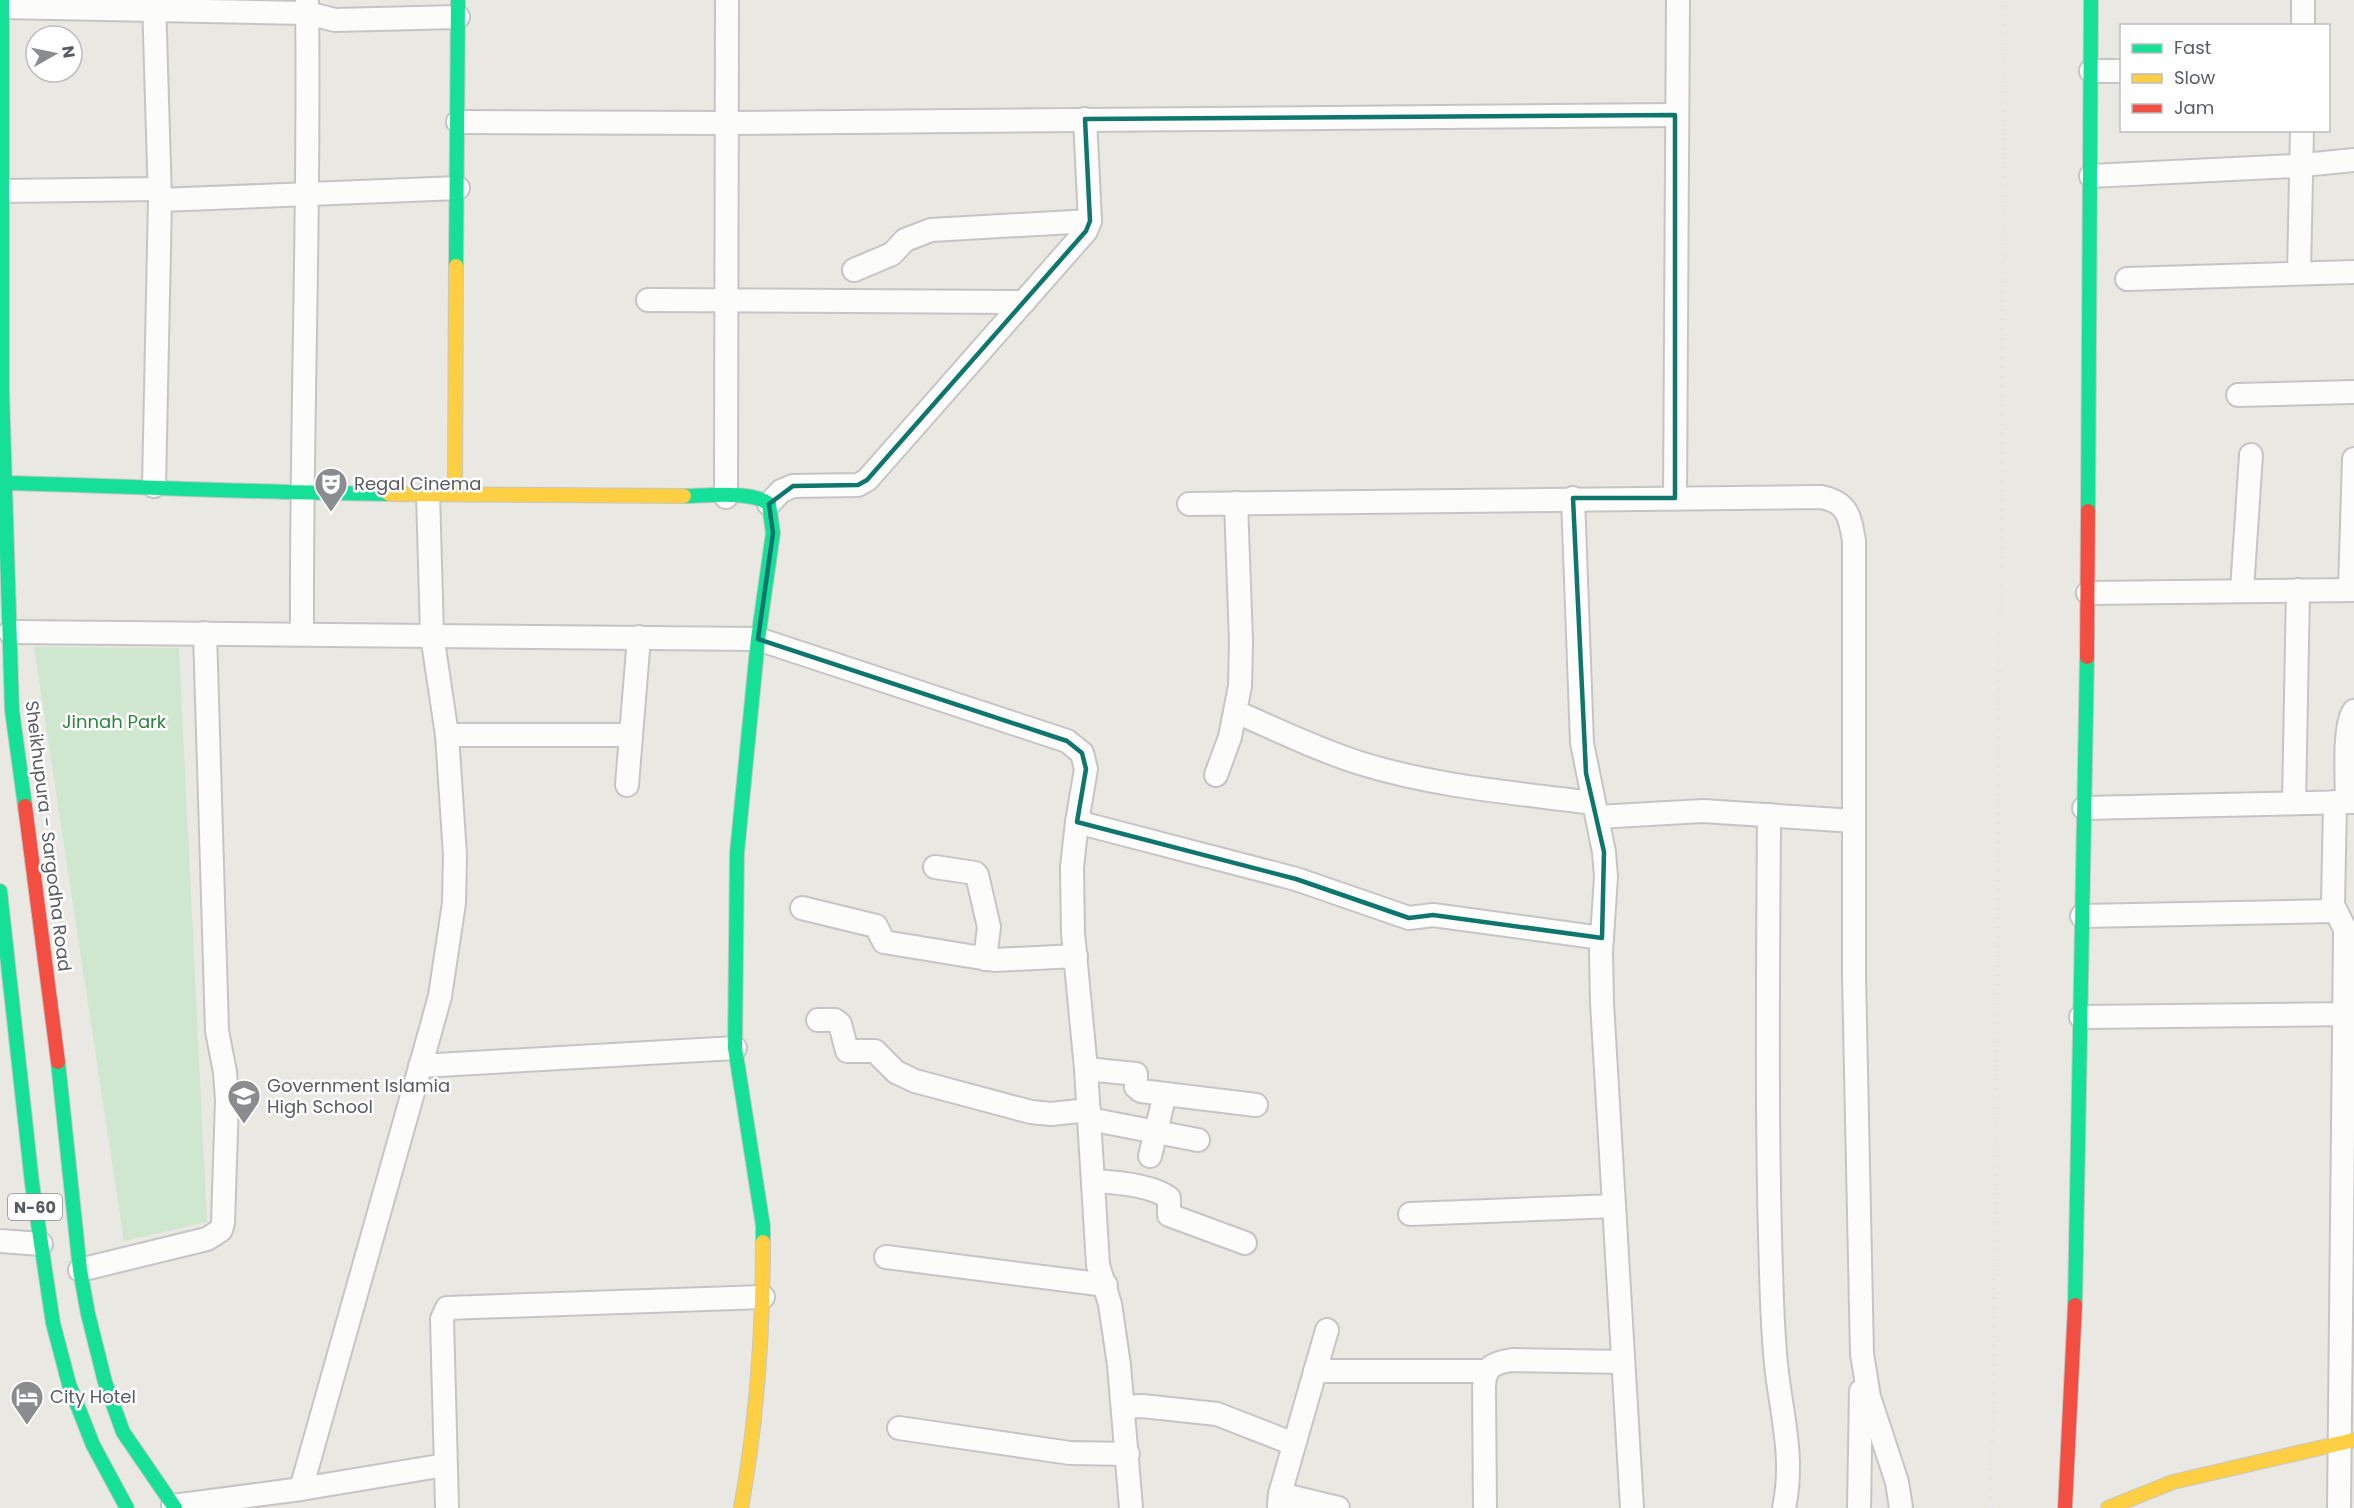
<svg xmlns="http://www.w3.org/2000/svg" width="2354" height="1508" viewBox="0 0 2354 1508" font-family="Poppins,sans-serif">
<rect width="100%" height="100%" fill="#eae8e2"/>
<polygon fill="#cee7ce" points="34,647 179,648 207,1222 124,1241"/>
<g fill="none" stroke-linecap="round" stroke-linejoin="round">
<g stroke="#c6c5c5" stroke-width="26">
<g id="street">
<polyline points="2,7 307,13 335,20 458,17"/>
<polyline points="2303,26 2303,0"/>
<polyline points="2091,71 2122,71"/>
<polyline points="458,122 728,123 1675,115"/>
<polyline points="2091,176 2294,166 2354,160"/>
<polyline points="2,191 159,189"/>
<polyline points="160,200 458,188"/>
<polyline points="854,270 892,254 905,240 931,230 1090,221"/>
<polyline points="2299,273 2302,130"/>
<polyline points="2127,279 2354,272"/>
<polyline points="648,300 1024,302"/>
<polyline points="2238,395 2354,392"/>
<polyline points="154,486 160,200 154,0"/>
<polyline points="726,497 727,0"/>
<polyline points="1573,498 1582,743 1604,852 1606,877 1601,952 1602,1003 1632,1508"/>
<polyline points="1675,498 1678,0"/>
<polyline points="769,504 781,491 793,486 858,485 867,480 1086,231 1090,221 1085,119"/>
<path d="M1189,504L1821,497C1848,502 1850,517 1854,541V976L1862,1354L1869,1397L1897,1482L1901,1508"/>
<polyline points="2242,590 2251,455"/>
<polyline points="2350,590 2354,459"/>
<polyline points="2088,593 2354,590"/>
<polyline points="10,632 758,639 1067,741 1082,753 1086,769 1077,822 1072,867 1073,933 1086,1069 1098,1265 1110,1304 1119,1365 1131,1508"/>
<path d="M302,634C301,423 310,211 307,0"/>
<path d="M1236,712C1278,730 1320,751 1363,764C1438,787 1517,793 1593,803"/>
<polyline points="447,735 631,735"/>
<polyline points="1216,775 1230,737 1240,686 1241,641 1236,503"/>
<polyline points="627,785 639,637"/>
<polyline points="2335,802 2333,905 2345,929 2345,939 2339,1508"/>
<path d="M2347,802C2347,782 2343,725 2354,711"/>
<polyline points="2294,803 2298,590"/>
<polyline points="2084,808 2354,802"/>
<path d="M1769,815C1768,977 1766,1139 1772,1301C1773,1325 1774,1349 1777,1373C1783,1421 1794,1460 1784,1508"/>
<polyline points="1597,817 1703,811 1854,821"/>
<polyline points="1077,822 1296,879 1409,918 1433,915 1602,938"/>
<polyline points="935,867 975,873 977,875 989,927 985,959"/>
<polyline points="802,908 876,926 884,942 994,960 1076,956"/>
<polyline points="2082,916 2335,911"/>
<polyline points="2081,1017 2354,1014"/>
<polyline points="818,1020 835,1020 840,1024 847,1051 875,1051 896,1072 915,1081 1031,1112 1051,1114 1089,1110"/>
<polyline points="420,1066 735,1048"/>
<polyline points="1086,1069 1136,1074 1136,1087 1141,1091 1256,1105"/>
<polyline points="1089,1119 1198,1140"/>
<polyline points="1150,1156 1165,1094"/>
<path d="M1093,1181C1114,1182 1152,1185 1169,1198V1215L1245,1243"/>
<polyline points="1410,1214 1614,1206"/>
<polyline points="0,1241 41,1244"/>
<polyline points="886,1257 1106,1285"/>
<polyline points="80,1270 207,1239 221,1230 223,1223 227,1100 225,1072 217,1031 205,633"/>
<polyline points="1315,1371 1487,1371"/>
<polyline points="1123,1407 1142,1406 1217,1414 1294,1444"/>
<polyline points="899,1428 1070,1453 1128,1454"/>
<polyline points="301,1489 432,1025 440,996 454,903 455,855 447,735 432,635 428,493"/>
<polyline points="1280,1494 1338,1508"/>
<polyline points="173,1506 301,1489 445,1465"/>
<polyline points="447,1507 442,1319 447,1308 763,1297"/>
<polyline points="1283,1508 1279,1505 1280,1494 1327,1330"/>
<path d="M1485,1508L1484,1387C1485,1366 1493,1363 1512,1360L1623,1362"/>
<polyline points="1859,1508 1861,1391"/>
</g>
</g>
<g stroke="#c6c6c5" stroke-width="16">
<g id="fast">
<polyline points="2,0 2,391 12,710 25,806"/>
<polyline points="456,266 458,0"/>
<path d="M4,483C133,486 261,493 389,494"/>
<path d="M684,496C706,496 752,490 769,504L773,533L758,639L737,853L735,1048L763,1226V1242"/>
<polyline points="2088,511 2091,0"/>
<polyline points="0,891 32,1183 53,1323 69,1384 93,1445 127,1508"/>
<polyline points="58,1062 80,1270 88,1314 105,1382 123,1432 175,1508"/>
<polyline points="2075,1305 2087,657"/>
</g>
</g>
<g stroke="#c6c6c5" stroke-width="16">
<g id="slow">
<polyline points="455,493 456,266"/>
<polyline points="389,494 684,496"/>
<path d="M741,1508C757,1421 763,1331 763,1242"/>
<polyline points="2108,1508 2173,1482 2354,1440"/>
</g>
</g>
<g stroke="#c6c6c5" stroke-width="16">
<g id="jam">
<polyline points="2087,657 2088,511"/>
<polyline points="25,806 58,1062"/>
<polyline points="2065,1508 2075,1305"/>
</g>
</g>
<use href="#street" stroke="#fcfcfb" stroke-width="22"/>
<use href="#fast" stroke="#16e098" stroke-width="14"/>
<use href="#slow" stroke="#ffcf43" stroke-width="14"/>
<use href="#jam" stroke="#f24e42" stroke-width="14"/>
<polyline stroke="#e2e3e2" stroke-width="4.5" stroke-dasharray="1.5 8" stroke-linecap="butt" points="1991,1508 1995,1253 2005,0"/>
</g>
<path fill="none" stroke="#0f766e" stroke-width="4.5" stroke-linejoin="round" d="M1675,115V498H1573L1586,773L1604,852L1602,938L1433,915L1409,918L1296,879L1077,822L1086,769L1082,753L1067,741L758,639L773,533L769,504L793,486L858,485L867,480L1086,231L1090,221L1085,119Z"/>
<defs>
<g id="theatre-pin" transform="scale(1.725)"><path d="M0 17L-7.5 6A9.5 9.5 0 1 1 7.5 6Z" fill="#8b8c8e" stroke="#fff"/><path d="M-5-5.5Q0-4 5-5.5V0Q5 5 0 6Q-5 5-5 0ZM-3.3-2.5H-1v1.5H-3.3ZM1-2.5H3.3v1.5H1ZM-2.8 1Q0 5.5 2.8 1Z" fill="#fff"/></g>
<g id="school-pin" transform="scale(1.725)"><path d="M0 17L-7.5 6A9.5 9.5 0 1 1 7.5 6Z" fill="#8b8c8e" stroke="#fff"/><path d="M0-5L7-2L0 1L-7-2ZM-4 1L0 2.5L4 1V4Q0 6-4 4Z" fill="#fff"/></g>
<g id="hotel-pin" transform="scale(1.725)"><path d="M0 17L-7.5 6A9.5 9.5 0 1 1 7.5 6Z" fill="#8b8c8e" stroke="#fff"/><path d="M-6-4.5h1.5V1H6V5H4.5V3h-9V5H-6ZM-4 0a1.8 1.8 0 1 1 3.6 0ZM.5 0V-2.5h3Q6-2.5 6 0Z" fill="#fff"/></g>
</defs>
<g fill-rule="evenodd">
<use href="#theatre-pin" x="331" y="484"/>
<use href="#school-pin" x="244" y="1096"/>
<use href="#hotel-pin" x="27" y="1397"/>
</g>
<g text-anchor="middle" stroke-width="5" stroke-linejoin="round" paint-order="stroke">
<rect fill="#fff" stroke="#8a8c90" stroke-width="1.5" x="8" y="1194" width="54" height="26" rx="4.5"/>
<g font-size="16" font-weight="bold" fill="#585b61">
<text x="35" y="1213">N-60</text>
</g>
<g font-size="18" fill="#585b61" stroke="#fff" text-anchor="start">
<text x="354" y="490">Regal Cinema</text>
<text x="267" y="1092">Government Islamia<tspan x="267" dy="21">High School</tspan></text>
<text x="50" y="1403">City Hotel</text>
</g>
<g font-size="18" fill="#2c843c" stroke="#fff">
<text x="114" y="728">Jinnah Park</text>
</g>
<g font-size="18" fill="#585b61" stroke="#fff">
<text transform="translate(48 836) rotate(83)" y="6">Sheikhupura - Sargodha Road</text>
</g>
</g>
<rect x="2120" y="24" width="210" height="108" fill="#ffffff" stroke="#bcbdc0" stroke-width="1.5"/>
<rect x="2132" y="44" width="30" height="9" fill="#16e098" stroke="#bcbdc0" stroke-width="1.5"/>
<text x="2174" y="54" font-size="18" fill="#585b61">Fast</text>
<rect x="2132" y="74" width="30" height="9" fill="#ffcf43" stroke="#bcbdc0" stroke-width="1.5"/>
<text x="2174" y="84" font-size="18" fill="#585b61">Slow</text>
<rect x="2132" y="104" width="30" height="9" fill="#f24e42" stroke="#bcbdc0" stroke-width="1.5"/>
<text x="2174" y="114" font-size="18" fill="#585b61">Jam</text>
<g transform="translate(54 54) rotate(81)"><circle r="28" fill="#ffffff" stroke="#bcbdc0" stroke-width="1.5"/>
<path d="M0-4.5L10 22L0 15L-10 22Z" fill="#8b8c8e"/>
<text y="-9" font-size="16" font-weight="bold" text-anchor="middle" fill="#585b61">N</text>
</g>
</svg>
